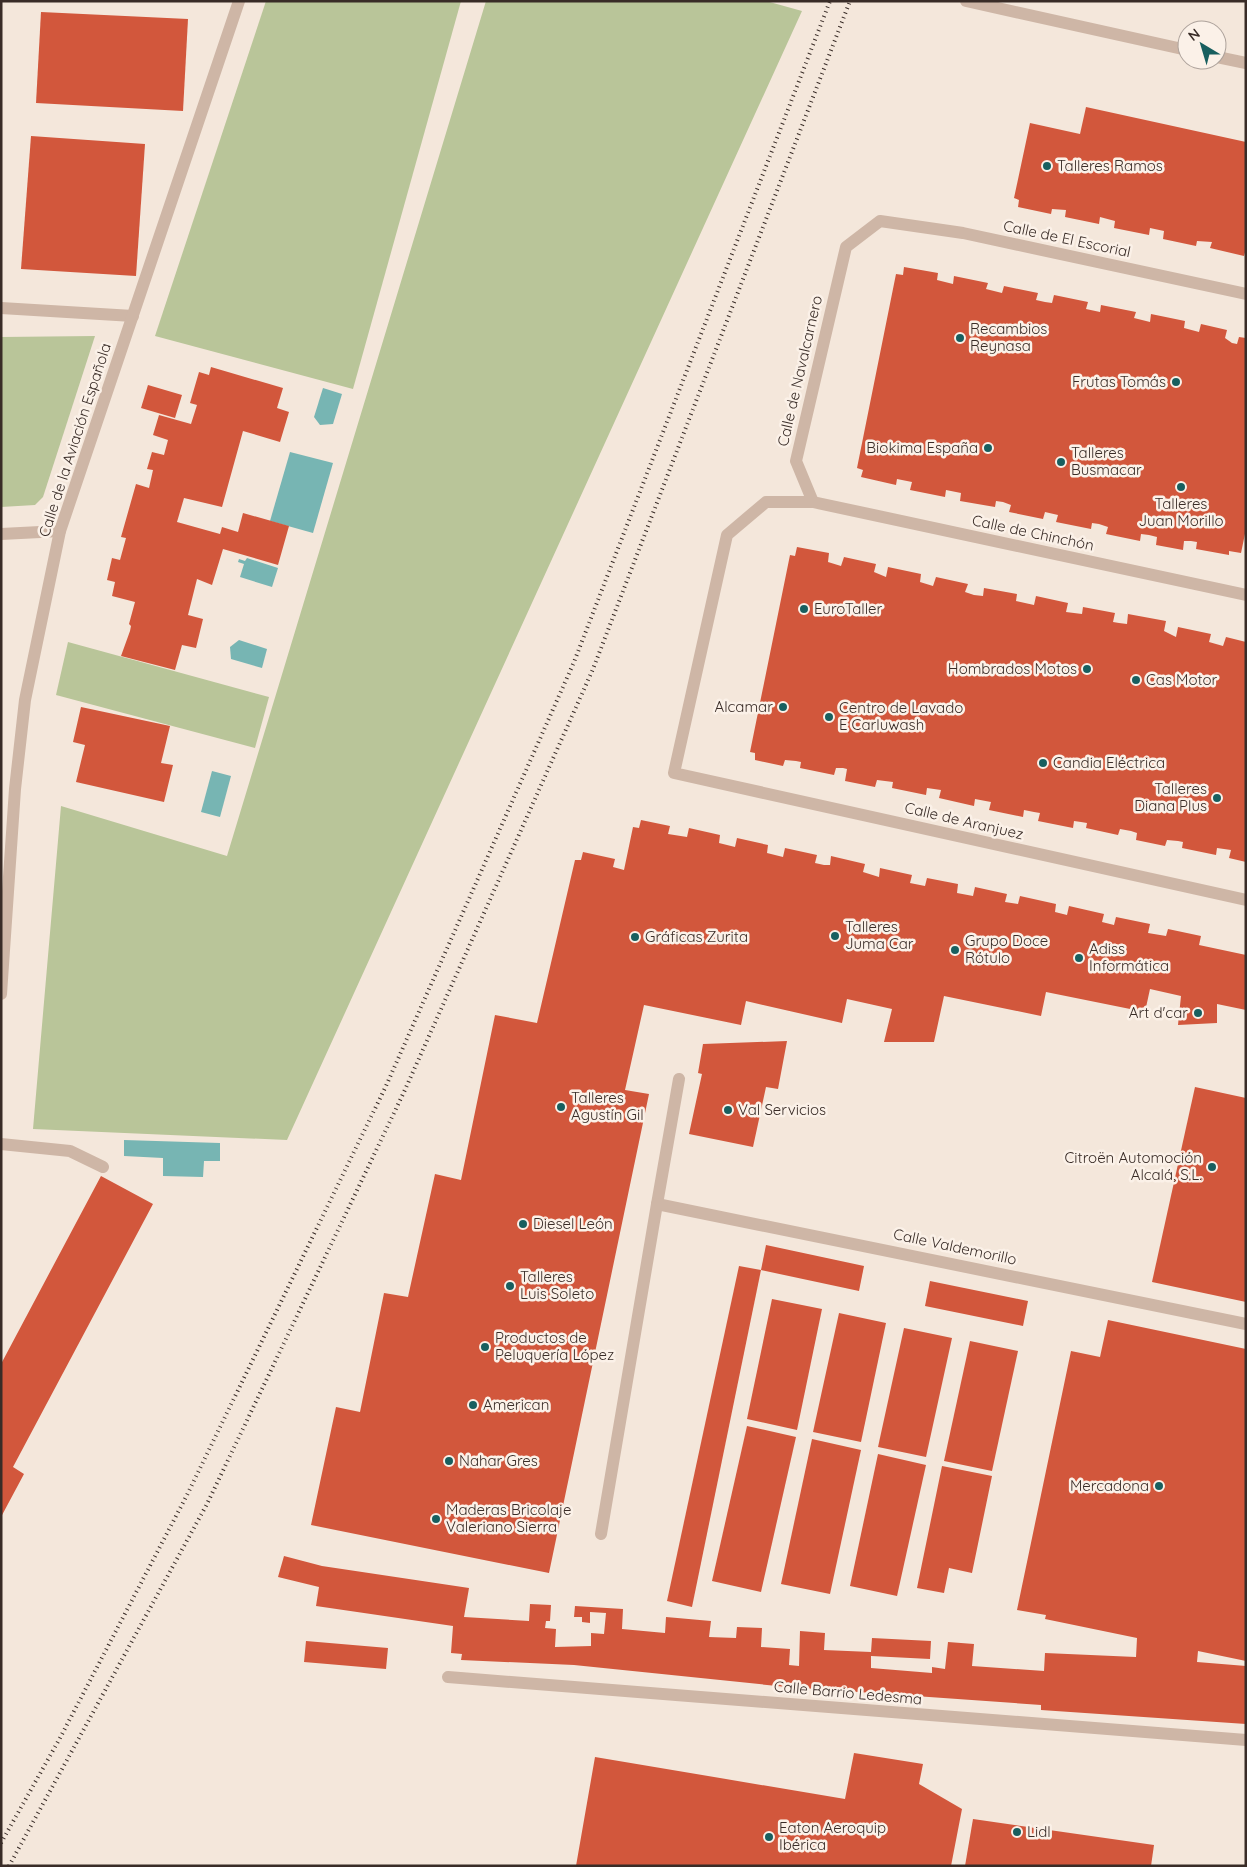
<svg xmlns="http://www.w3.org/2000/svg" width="1247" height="1867" viewBox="0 0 1247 1867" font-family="Quicksand,sans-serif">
<rect width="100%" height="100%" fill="#f4e7db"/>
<g fill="#b9c599">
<polygon points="266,1 461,1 353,389 155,336"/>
<polygon points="486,1 766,1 802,11 287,1140 33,1129 61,806 227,856"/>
<polygon points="95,336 43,497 35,505 1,507 1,337"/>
<polygon points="68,642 269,697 255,748 56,695"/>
</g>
<g fill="#77b5b3">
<polygon points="323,388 342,394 333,424 320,425 314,417"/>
<polygon points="290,452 333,463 313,533 270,521"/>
<polygon points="247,558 278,568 272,587 240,577 244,564 238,562 239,559 245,561"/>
<polygon points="239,640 267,649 262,668 231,659 230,647"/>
<polygon points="212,771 231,776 220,817 201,812"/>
<polygon points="124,1140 220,1143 220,1161 204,1161 203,1177 163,1176 163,1158 124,1156"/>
</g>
<g fill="#d2573c">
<polygon points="41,12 188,19 183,111 36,103"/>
<polygon points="1086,107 1246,142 1246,249 1244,256 1210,248 1212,242 1197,241 1196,246 1163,239 1164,231 1150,228 1149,235 1114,228 1115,221 1100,217 1099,224 1065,217 1066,210 1052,209 1051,214 1018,207 1019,200 1014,198 1030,123 1080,134"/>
<polygon points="31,136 145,144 136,276 21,269"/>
<polygon points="904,267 938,273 937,280 953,284 954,276 988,283 986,289 1002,293 1004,286 1038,293 1036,300 1045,302 1052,303 1054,295 1088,302 1086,309 1100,312 1101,305 1136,312 1134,318 1150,322 1151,314 1185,321 1184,328 1199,332 1201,324 1227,330 1225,338 1232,343 1237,344 1239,337 1246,338 1246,529 1241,553 1229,551 1229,555 1196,549 1197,542 1191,541 1184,541 1183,550 1156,545 1157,537 1149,535 1141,534 1140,541 1106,534 1108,527 1099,524 1092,523 1091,529 1056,522 1058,515 1045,512 1043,519 1009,512 1011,505 1003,502 996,501 995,507 960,501 961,493 946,490 945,497 910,490 912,482 897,479 896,485 861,477 863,470 857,468 896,274 903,275"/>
<polygon points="211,367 283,388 277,408 289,412 280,442 243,431 222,507 184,498 177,522 220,534 222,527 238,532 243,513 289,526 278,565 223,549 212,585 197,579 188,615 203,619 196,648 182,645 175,670 121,656 130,631 131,626 129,624 135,602 112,596 115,582 107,580 112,558 120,560 126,538 121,537 136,484 149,488 153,470 147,469 152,452 164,455 168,440 153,435 159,415 191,424 197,405 190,403 199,372 209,375"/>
<polygon points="148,385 182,395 175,418 141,408"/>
<polygon points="797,547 829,553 828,562 841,566 844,557 876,564 874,572 886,577 888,567 921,574 920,582 933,586 936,577 968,584 965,592 974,595 983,596 984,588 1017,594 1016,601 1034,605 1036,596 1068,603 1066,612 1082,614 1083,607 1115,613 1113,622 1119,623 1127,624 1128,614 1166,621 1164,631 1176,637 1178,627 1211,634 1209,642 1223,646 1226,637 1246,642 1246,862 1229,858 1231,850 1217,848 1216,855 1182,848 1183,842 1178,841 1167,840 1165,846 1136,840 1137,833 1131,831 1120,829 1118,835 1086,828 1087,823 1081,822 1074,821 1073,828 1038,821 1040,813 1034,812 1024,810 1023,817 989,810 991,802 975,799 974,806 939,798 941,790 927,788 926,795 892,788 893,782 877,780 875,787 845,781 847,769 843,768 836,768 834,775 800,768 801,762 796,761 785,760 783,766 755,760 755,753 750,752 790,555 795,556"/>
<polygon points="81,707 170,726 161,763 173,765 164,802 76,782 85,745 73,742"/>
<polygon points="641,820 670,826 668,834 687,837 689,828 720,835 719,843 735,847 737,838 768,845 767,853 783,857 785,848 817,855 815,863 824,865 830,865 831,856 865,864 863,872 879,877 880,868 912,875 910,883 925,886 927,878 958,884 957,893 973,896 975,887 1007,894 1005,902 1018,904 1020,896 1056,904 1055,912 1067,915 1069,906 1104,914 1102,922 1114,925 1116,917 1150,924 1148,933 1166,936 1168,929 1201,936 1199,945 1246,955 1246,1010 1217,1004 1217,1023 1178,1025 1181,996 1150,989 1145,1012 1046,992 1041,1016 944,996 934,1042 884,1042 892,1009 847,999 842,1023 746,1001 741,1025 644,1005 625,1090 649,1094 549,1573 311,1525 336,1407 360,1412 384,1293 408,1297 435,1174 461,1180 495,1015 537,1023 575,860 581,860 583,852 615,859 613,867 624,870 633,827 639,828"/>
<polygon points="787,1041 778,1089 766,1087 753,1147 689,1134 702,1074 698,1073 703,1044"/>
<polygon points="1195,1087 1246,1098 1246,1302 1152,1282"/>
<polygon points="101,1176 153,1204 13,1467 24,1474 1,1517 1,1364"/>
<polygon points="766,1245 864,1266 859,1291 761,1270"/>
<polygon points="739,1266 761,1270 692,1607 667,1601"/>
<polygon points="930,1281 1028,1301 1023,1326 925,1306"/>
<polygon points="772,1299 822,1309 797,1430 747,1419"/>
<polygon points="839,1313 886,1323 861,1442 813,1432"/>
<polygon points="1108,1320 1246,1349 1246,1661 1198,1651 1197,1662 1246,1666 1246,1724 1041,1710 1041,1705 787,1687 574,1665 461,1660 462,1654 451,1653 453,1626 316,1606 319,1587 278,1577 284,1556 322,1566 469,1588 464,1617 529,1621 530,1604 551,1605 550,1621 546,1621 545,1628 556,1629 555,1647 591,1646 591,1633 604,1634 606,1613 590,1612 590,1623 582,1622 582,1617 574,1617 575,1606 623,1609 622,1629 665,1633 666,1617 711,1621 709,1637 736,1638 737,1627 762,1628 761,1647 790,1649 789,1665 799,1666 800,1631 825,1633 824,1650 871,1652 872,1638 931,1641 930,1659 871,1656 871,1668 932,1673 932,1667 945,1669 948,1642 974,1644 972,1666 1044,1671 1045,1653 1136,1657 1137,1638 1045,1619 1046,1615 1017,1610 1071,1351 1100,1357"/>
<polygon points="904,1328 952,1338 926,1457 878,1447"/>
<polygon points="970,1341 1018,1351 992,1471 944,1461"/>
<polygon points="747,1426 796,1437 761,1592 712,1581"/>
<polygon points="812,1439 861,1450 830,1594 781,1584"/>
<polygon points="878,1454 926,1465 897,1596 850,1586"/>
<polygon points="942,1466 992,1476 972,1573 949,1568 944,1593 917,1588"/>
<polygon points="306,1641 388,1648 386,1669 304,1662"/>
<polygon points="854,1753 923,1764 919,1784 962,1809 951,1866 576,1866 595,1757 845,1799"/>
<polygon points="973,1819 1154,1845 1151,1866 965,1866"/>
</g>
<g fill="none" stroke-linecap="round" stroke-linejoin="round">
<g stroke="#ceb6a6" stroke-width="12">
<polyline points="966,1 1187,50"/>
<polyline points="1217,57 1246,63"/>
<polyline points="1,308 133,316"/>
<polyline points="813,502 796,461 846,247 880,221 963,233 1246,294"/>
<polyline points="1,534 60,531"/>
<polyline points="1246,595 813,502 766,502 727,535 674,773 1246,900"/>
<polyline points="1,994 15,789 25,700 60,531 239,1"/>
<polyline points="1,1144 70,1151 103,1167"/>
<polyline points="657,1204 679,1079"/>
<polyline points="601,1534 657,1204 1246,1324"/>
<polyline points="448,1677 1246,1740"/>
</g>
<g stroke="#392c27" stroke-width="4" stroke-dasharray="1 4" stroke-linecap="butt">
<polyline points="1,1843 60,1738 187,1495 386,1086 574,662 830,1"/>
<polyline points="9,1866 207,1504 404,1092 593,669 850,1"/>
</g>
</g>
<g fill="#185f5f" stroke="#fbf1e8" stroke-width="2">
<circle cx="1047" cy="166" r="5"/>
<circle cx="960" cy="338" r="5"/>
<circle cx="1176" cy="382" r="5"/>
<circle cx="988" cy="448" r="5"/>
<circle cx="1061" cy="462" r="5"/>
<circle cx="1181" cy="487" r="5"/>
<circle cx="804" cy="609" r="5"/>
<circle cx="1087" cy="669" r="5"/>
<circle cx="1136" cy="680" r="5"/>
<circle cx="783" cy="707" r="5"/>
<circle cx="829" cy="717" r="5"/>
<circle cx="1043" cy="763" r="5"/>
<circle cx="1217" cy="798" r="5"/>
<circle cx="835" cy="936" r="5"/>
<circle cx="635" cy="937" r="5"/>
<circle cx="955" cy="950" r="5"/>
<circle cx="1079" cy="958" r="5"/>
<circle cx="1198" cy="1013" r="5"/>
<circle cx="561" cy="1107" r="5"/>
<circle cx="728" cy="1110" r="5"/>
<circle cx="1212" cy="1167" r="5"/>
<circle cx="523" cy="1224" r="5"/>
<circle cx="510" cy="1286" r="5"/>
<circle cx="485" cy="1347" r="5"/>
<circle cx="473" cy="1405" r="5"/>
<circle cx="449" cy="1461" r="5"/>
<circle cx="1159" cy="1486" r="5"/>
<circle cx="436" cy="1519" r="5"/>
<circle cx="1017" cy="1832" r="5"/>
<circle cx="769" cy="1837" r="5"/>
</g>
<g text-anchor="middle" stroke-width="5" stroke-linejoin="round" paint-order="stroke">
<g font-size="15" fill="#392c27" stroke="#fbf1e8" text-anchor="start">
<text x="1057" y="171">Talleres Ramos</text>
<text x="970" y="334">Recambios<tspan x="970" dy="17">Reynasa</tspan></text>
<text x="1166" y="387" text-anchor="end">Frutas Tomás</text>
<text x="978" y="453" text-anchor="end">Biokima España</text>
<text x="1071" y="458">Talleres<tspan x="1071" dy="17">Busmacar</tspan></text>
<text x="1181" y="509" text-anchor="middle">Talleres<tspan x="1181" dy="17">Juan Morillo</tspan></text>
<text x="814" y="614">EuroTaller</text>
<text x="1077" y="674" text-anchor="end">Hombrados Motos</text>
<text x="1146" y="685">Cas Motor</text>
<text x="773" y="712" text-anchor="end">Alcamar</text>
<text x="839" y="713">Centro de Lavado<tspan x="839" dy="17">E Carluwash</tspan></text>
<text x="1053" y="768">Candia Eléctrica</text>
<text x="1207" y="794" text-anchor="end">Talleres<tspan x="1207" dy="17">Diana Plus</tspan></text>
<text x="845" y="932">Talleres<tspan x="845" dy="17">Juma Car</tspan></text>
<text x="645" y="942">Gráficas Zurita</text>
<text x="965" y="946">Grupo Doce<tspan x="965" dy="17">Rótulo</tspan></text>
<text x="1089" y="954">Adiss<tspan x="1089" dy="17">Informática</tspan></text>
<text x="1188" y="1018" text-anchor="end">Art d'car</text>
<text x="571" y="1103">Talleres<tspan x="571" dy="17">Agustín Gil</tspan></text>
<text x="738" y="1115">Val Servicios</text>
<text x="1202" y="1163" text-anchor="end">Citroën Automoción<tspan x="1202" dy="17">Alcalá, S.L.</tspan></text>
<text x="533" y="1229">Diesel León</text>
<text x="520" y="1282">Talleres<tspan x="520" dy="17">Luis Soleto</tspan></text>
<text x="495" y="1343">Productos de<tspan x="495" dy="17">Peluquería López</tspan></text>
<text x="483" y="1410">American</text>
<text x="459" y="1466">Nahar Gres</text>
<text x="1149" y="1491" text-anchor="end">Mercadona</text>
<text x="446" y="1515">Maderas Bricolaje<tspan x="446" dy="17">Valeriano Sierra</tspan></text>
<text x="779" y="1833">Eaton Aeroquip<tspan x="779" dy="17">Ibérica</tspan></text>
<text x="1027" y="1837">Lidl</text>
</g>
<g font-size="15" fill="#392c27" stroke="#fbf1e8">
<text transform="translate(1067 239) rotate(12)" y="5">Calle de El Escorial</text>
<text transform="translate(800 371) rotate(-77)" y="5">Calle de Navalcarnero</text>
<text transform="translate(75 440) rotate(-72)" y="5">Calle de la Aviación Española</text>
<text transform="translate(1033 533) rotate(12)" y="5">Calle de Chinchón</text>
<text transform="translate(964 821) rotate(13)" y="5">Calle de Aranjuez</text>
<text transform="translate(955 1247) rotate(12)" y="5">Calle Valdemorillo</text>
<text transform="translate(848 1693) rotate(5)" y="5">Calle Barrio Ledesma</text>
</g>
</g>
<rect width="1247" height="1867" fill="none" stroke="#392c27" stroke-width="5"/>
<g transform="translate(1202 45) rotate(322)"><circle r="24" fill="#fbf1e8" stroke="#ada29b"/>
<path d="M0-4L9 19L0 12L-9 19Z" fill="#185f5f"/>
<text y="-8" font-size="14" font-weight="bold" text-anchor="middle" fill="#392c27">N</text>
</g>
</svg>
